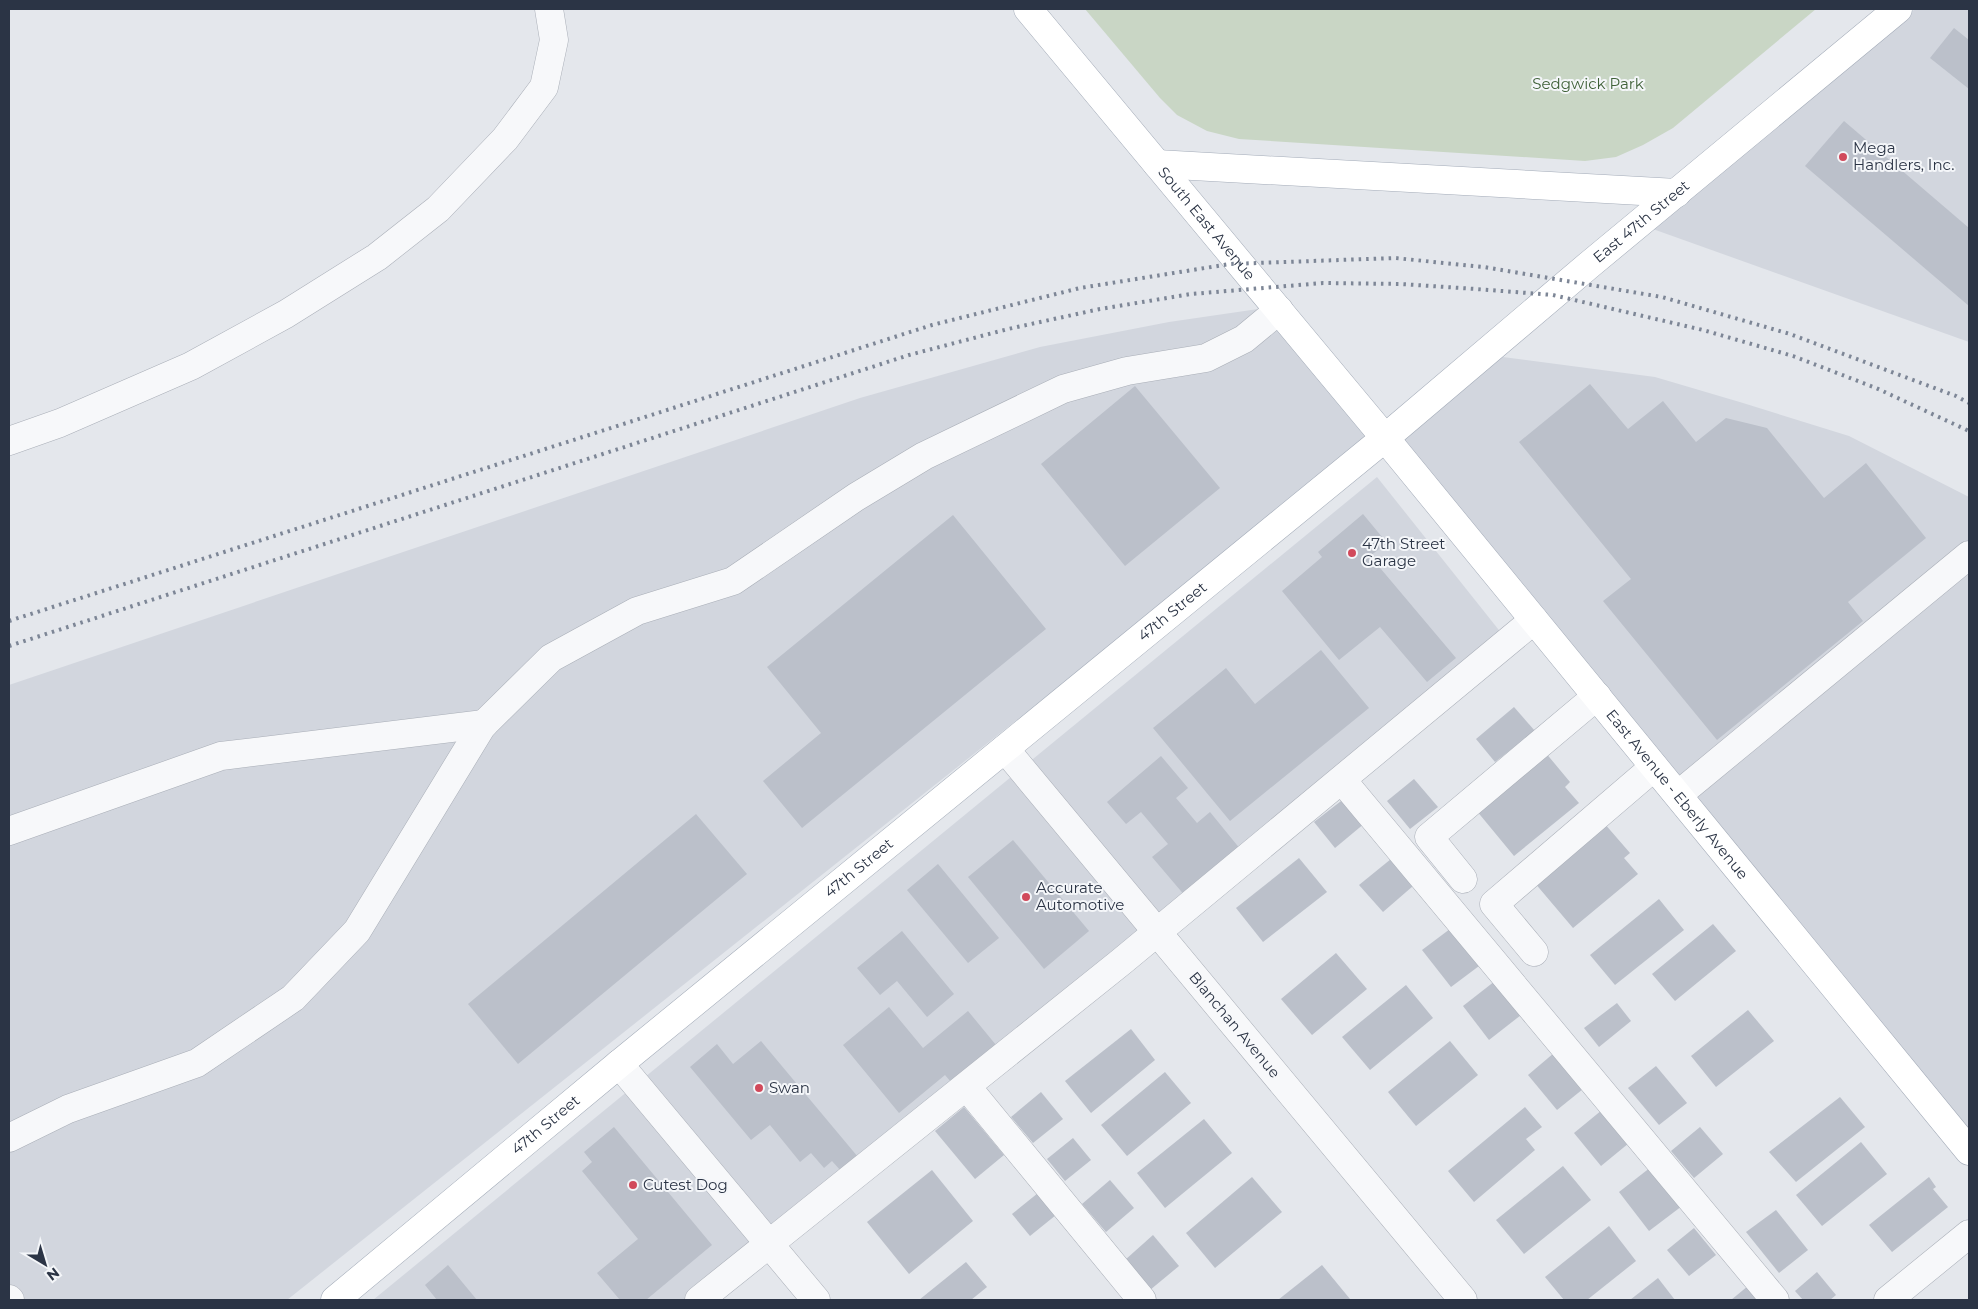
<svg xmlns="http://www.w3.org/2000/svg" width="1978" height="1309" viewBox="0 0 1978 1309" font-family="Montserrat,sans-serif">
<rect width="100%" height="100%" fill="#e4e7ec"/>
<g fill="#d2d6de">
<polygon points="1915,9 1969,9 1969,342 1650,228"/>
<polygon points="1265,308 1369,436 1082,668 287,1300 9,1300 9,685 860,398 1040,347 1169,322"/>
<polygon points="1495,356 1655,377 1743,403 1849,436 1969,497 1969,1137 1394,439"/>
<polygon points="1377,477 1514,649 703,1300 373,1300"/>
</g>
<polygon fill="#c9d6c5" points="1085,9 1816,9 1673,128 1643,145 1616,157 1585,161 1239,139 1207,131 1177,115 1160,98"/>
<g fill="#bbc0ca">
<polygon points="1954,28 1969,40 1969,89 1930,58"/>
<polygon points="1844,121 1969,228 1969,306 1805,166"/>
<polygon points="1590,384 1628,429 1663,401 1696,442 1726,418 1767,428 1824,498 1866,463 1926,538 1848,602 1863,621 1717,740 1603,601 1631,579 1519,442"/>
<polygon points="1135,386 1220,488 1125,566 1041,464"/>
<polygon points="1363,514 1387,543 1370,556 1456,658 1427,682 1380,627 1339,660 1282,591 1322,557 1318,552"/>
<polygon points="953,515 1046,629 802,828 763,781 821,733 767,667"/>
<polygon points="1321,650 1369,708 1230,821 1153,728 1226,668 1255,704"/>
<polygon points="1514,707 1535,731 1495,762 1476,739"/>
<polygon points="1545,752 1570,782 1565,787 1579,803 1514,856 1476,810"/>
<polygon points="1161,756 1188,788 1176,798 1197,823 1210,812 1241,850 1186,897 1152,857 1168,844 1141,812 1126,824 1107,802"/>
<polygon points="1414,779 1438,807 1410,829 1387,801"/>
<polygon points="1345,798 1365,823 1335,848 1314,822"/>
<polygon points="696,814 747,874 518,1064 468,1004"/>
<polygon points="1604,823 1630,853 1624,858 1638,874 1573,928 1534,882"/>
<polygon points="1013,840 1089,931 1044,969 968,877"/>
<polygon points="1299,858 1327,892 1263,942 1236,908"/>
<polygon points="1391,859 1413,886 1383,912 1359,885"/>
<polygon points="938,864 999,938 968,963 907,890"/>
<polygon points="1659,899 1684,930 1615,985 1590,955"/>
<polygon points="1713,924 1736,951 1675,1001 1652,974"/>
<polygon points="1450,929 1479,966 1451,987 1422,950"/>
<polygon points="902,931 954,994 927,1017 897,981 880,995 857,968"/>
<polygon points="1336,953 1367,989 1312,1035 1281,999"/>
<polygon points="1495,981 1521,1015 1489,1040 1463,1006"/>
<polygon points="1406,985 1433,1018 1370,1070 1342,1037"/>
<polygon points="1617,1003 1631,1021 1599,1047 1584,1028"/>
<polygon points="889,1007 923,1048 968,1011 996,1045 951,1082 945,1075 899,1113 843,1045"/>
<polygon points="1748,1010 1774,1041 1716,1087 1691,1056"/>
<polygon points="1131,1029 1155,1060 1091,1113 1065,1081"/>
<polygon points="761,1041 858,1157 841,1171 832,1161 824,1168 811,1153 800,1162 770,1125 751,1140 690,1067 717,1044 733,1064"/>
<polygon points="1450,1041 1478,1075 1416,1126 1388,1092"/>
<polygon points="1554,1053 1583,1089 1557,1110 1528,1075"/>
<polygon points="1656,1066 1687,1103 1659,1125 1628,1088"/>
<polygon points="1165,1072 1191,1103 1127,1156 1101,1125"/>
<polygon points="1041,1092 1063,1119 1033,1143 1011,1117"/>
<polygon points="1840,1097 1865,1127 1796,1182 1769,1152"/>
<polygon points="964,1107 1004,1155 975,1179 935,1131"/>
<polygon points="1525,1107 1542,1127 1526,1139 1535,1150 1474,1202 1448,1171"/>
<polygon points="1602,1110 1629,1143 1601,1166 1574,1133"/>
<polygon points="1204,1119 1232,1153 1165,1208 1137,1173"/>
<polygon points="614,1127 712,1245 646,1300 620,1300 597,1273 638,1239 582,1171 592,1162 584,1152"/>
<polygon points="1700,1127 1723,1154 1694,1178 1671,1151"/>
<polygon points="1073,1138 1091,1160 1065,1181 1047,1159"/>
<polygon points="1861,1142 1887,1174 1822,1226 1796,1195"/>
<polygon points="1563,1166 1591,1200 1524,1254 1496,1220"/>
<polygon points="1651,1167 1682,1206 1649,1231 1619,1192"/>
<polygon points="932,1170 973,1221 909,1274 867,1222"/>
<polygon points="1252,1177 1282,1212 1215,1268 1186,1233"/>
<polygon points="1929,1177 1936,1187 1933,1189 1948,1207 1892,1252 1869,1225"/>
<polygon points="1110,1180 1134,1208 1106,1232 1082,1204"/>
<polygon points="1038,1193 1056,1215 1030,1236 1012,1214"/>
<polygon points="1776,1210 1808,1250 1779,1273 1746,1232"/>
<polygon points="1609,1226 1636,1261 1587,1300 1564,1300 1545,1277"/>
<polygon points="1694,1228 1716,1255 1689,1276 1667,1250"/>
<polygon points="1153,1235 1179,1266 1150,1290 1125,1260"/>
<polygon points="966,1262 987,1287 971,1300 919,1300"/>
<polygon points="448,1265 477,1300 437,1300 425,1285"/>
<polygon points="1322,1265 1350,1299 1348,1300 1278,1300"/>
<polygon points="1817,1272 1836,1295 1830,1300 1803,1300 1795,1291"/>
<polygon points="1658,1278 1675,1300 1630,1300"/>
<polygon points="1748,1286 1759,1300 1731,1300"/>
</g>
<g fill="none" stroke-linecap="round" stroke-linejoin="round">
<g stroke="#a9aeb7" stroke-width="29">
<g id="minor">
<polyline points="9,441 60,423 191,366 286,314 377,257 438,209 505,139 544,87 554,40 549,9"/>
<path id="s1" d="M1005,749L1463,1300"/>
<polyline points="1342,780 1775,1300"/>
<polyline points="1679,794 1969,555"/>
<polyline points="9,831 221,756 484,724"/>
<polyline points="1463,879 1429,837 1597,696"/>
<polyline points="1534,952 1494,904 1654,767"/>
<polyline points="619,1064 816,1300"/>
<polyline points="967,1087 1142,1300"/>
<polyline points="9,1138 68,1109 197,1063 293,998 357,931 482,726 551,658 637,611 733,581 856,497 924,456 1063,389 1127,371 1206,358 1244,339 1279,310"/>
<polyline points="9,1299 10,1300"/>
<polyline points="699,1300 1121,962 1534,620"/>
<polyline points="1888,1300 1969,1234"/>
</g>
</g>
<g stroke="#a3abb8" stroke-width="29">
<g id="major">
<path id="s2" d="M1028,9L1385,438L1969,1151"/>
<polyline points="1157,164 1677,193"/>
<path id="s3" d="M335,1300L619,1064L1385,438L1589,265L1898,9"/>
</g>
</g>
<use href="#minor" stroke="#f7f8fa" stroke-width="28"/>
<use href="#major" stroke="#fff" stroke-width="28"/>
<g stroke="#7d8696" stroke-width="4" stroke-dasharray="2.5 5" stroke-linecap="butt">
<polyline points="9,621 932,325 1080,288 1230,264 1395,258 1484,267 1662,297 1790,334 1956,396 1969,403"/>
<polyline points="9,646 909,355 1008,329 1100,309 1191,294 1323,283 1401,284 1476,289 1553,295 1703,330 1793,356 1876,388 1969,431"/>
</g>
</g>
<g fill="#d1495b" stroke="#f4f6f9" stroke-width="2">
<circle cx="1843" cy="157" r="5"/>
<circle cx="1352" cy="553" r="5"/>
<circle cx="1026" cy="897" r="5"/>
<circle cx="759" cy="1088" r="5"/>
<circle cx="633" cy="1185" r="5"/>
</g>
<g text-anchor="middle" stroke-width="4" stroke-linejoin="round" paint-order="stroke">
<g font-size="15" fill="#3f6138" stroke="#f4f6f9">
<text x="1588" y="89">Sedgwick Park</text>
</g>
<g font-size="15" fill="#2b3445" stroke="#f4f6f9" text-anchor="start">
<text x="1853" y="153">Mega<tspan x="1853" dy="17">Handlers, Inc.</tspan></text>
<text x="1362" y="549">47th Street<tspan x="1362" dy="17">Garage</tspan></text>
<text x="1036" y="893">Accurate<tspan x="1036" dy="17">Automotive</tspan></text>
<text x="769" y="1093">Swan</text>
<text x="643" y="1190">Cutest Dog</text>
</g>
<g font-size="15" fill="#2b3445" stroke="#f4f6f9">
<text dy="5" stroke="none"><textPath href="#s3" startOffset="1694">East 47th Street</textPath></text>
<text dy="5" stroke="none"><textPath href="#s2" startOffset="279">South East Avenue</textPath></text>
<text dy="5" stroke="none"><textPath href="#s3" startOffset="1084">47th Street</textPath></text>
<text dy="5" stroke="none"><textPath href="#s2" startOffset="1019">East Avenue - Eberly Avenue</textPath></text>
<text dy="5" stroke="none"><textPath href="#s3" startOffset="679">47th Street</textPath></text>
<text dy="5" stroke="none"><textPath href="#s1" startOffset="359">Blanchan Avenue</textPath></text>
<text dy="5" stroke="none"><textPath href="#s3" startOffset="274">47th Street</textPath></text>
</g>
</g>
<rect width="1978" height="1309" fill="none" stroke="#2b3445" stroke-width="20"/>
<g transform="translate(45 1264) rotate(142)" stroke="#f4f6f9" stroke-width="4" paint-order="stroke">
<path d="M0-4L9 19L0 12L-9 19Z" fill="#2b3445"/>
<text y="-8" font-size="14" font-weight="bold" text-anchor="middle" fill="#2b3445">N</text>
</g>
</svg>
